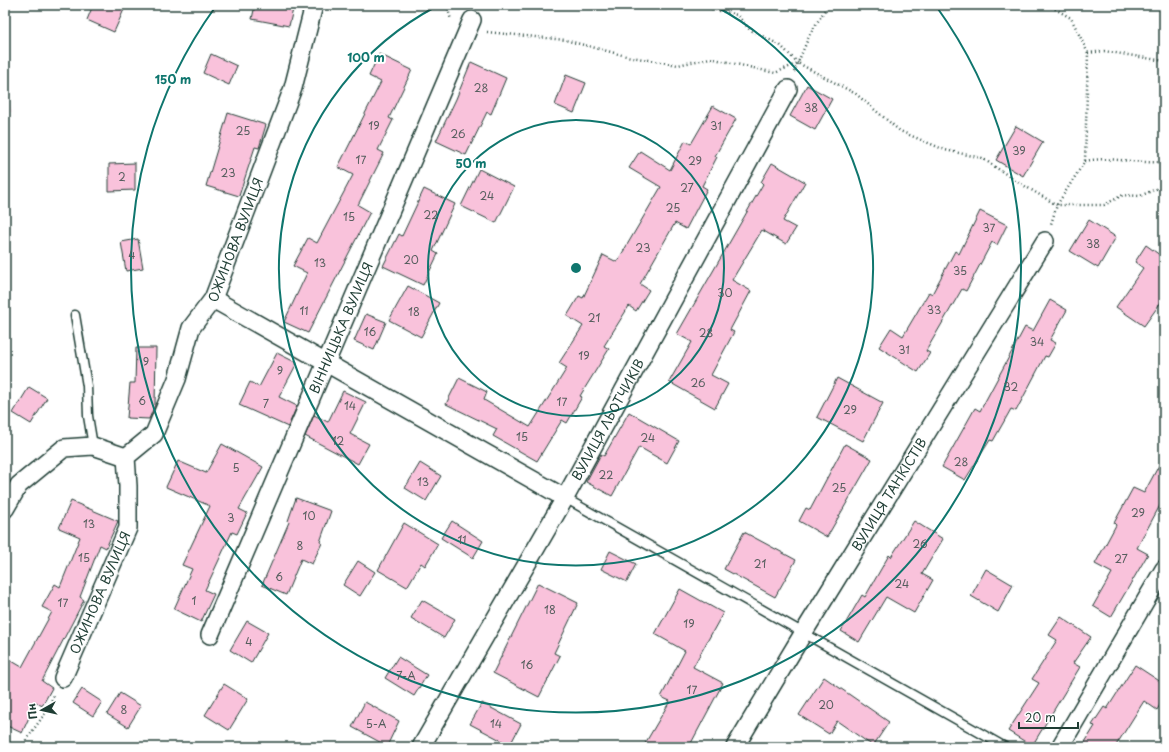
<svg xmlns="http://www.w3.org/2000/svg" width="1169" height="752" viewBox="0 0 1169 752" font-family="'Playpen Sans',sans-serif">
<rect width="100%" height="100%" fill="#fff"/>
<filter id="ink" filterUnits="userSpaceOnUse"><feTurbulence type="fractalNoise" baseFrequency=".025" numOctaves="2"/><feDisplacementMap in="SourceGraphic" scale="8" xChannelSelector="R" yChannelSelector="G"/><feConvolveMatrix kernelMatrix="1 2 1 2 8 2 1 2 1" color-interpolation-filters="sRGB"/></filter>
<g filter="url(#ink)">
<polygon fill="#fdedf4" points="5,88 12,112 5,113"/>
<g fill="#f9c2db" stroke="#1f3d34">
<polygon points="93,5 126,5 114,32 87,20"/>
<polygon points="255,5 294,5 289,26 252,19"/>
<polygon points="211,54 237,66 229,85 203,73"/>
<polygon points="379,54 412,70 389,118 393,120 378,150 384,153 358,205 370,212 308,333 284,322 307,273 293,266 308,238 317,243 353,175 338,167 381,82 369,76"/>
<polygon points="471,62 506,78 491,114 487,112 466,155 436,141 456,99"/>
<polygon points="566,75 586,83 574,113 555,105"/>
<polygon points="807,85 832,99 815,130 790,116"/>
<polygon points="713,106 736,119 715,156 717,157 702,186 707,189 686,229 675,223 640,284 649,290 636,311 629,306 604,346 609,349 580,396 582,397 567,423 562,420 537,461 493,436 497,429 446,404 459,378 487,392 484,400 530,427 567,368 559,363 583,326 567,316 579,296 583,298 603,255 617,262 661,187 629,168 640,151 670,170 685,141 691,144"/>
<polygon points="228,113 266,125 259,148 255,147 239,196 206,186"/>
<polygon points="1016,126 1043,142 1023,176 996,160"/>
<polygon points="135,163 135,190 109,191 109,164"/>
<polygon points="772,163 805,182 783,221 796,228 786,244 762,230 732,280 751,291 730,330 734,332 711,375 728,384 715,408 669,382 692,342 677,334 763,184 761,182"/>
<polygon points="479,169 514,187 496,223 461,206"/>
<polygon points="424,189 455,204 433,251 438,254 423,285 383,266 399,234 402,236"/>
<polygon points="980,211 1007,225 997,245 992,242 966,291 962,289 926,351 930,353 918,372 879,347 891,328 903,336 929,292 932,294 955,251 959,254"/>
<polygon points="1089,220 1116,237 1098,268 1070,251"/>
<polygon points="138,239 143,268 126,271 121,242"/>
<polygon points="1146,245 1164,258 1164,298 1144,326 1116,307 1143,268 1135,262"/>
<polygon points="408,286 439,303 421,337 389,320"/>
<polygon points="1050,300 1067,310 1050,340 1056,343 1048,357 1045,356 1016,411 1011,409 993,441 990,440 965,480 942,467 975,408 980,411 1025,327 1033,331"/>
<polygon points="366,314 386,322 374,350 354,341"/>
<polygon points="136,348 156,348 155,405 149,419 127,418 130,383 135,383"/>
<polygon points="277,353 297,363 279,397 297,406 288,427 239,405 250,382 259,387"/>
<polygon points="837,378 883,403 863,441 817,417"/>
<polygon points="29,387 47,398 31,424 13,413"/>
<polygon points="343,391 366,402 350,434 369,444 358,464 305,436 314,415 328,422"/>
<polygon points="629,412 679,441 667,463 639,447 612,496 586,482 601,454 604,456"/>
<polygon points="222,444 263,467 239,509 247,513 237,534 232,532 205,590 214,594 201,622 174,609 192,569 182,565 210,506 166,487 178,461 206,473"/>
<polygon points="845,444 872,459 827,537 799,521 806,508 810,510"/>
<polygon points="1164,456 1164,498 1137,548 1148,554 1111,617 1093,606 1112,573 1095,564 1116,525 1114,523 1133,488 1144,493"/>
<polygon points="420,463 441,476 426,501 405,488"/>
<polygon points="296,498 331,511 320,542 322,543 312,564 301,559 286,595 262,585 289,522 288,521"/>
<polygon points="71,501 118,521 106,548 100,545 80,597 84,600 42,681 52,688 42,706 36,702 22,733 5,725 5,657 22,667 52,612 42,607 55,584 60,587 80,537 59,528"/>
<polygon points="452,521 483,541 473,558 441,538"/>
<polygon points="914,521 943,539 922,574 933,580 914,613 886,597 859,642 841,631 862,595 865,597 889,555 891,557"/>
<polygon points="404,523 438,544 425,566 421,563 407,587 378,570"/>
<polygon points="744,532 796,560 775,597 724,569"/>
<polygon points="610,551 636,564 627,582 601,569"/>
<polygon points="358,561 375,572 360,596 343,585"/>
<polygon points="986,569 1013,585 998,612 971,596"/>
<polygon points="538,583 578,603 554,653 560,656 539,697 493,673"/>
<polygon points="680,589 723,613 693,667 723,683 689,747 643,747 670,701 661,697 685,651 655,634"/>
<polygon points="422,600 455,619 444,638 411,618"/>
<polygon points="1061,617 1091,637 1073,663 1080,667 1032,746 1008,731 1039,683 1032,679 1057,640 1049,635"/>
<polygon points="247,621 268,633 251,663 230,650"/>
<polygon points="398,657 427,675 414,696 385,678"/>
<polygon points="1135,665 1164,684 1164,698 1157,710 1144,701 1115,747 1082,747 1095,726 1092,725 1104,707 1107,709"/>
<polygon points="824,677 889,722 873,746 837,721 829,734 799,715"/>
<polygon points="224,684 248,699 229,730 205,715"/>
<polygon points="82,689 102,702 93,716 73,703"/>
<polygon points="120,693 141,706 128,727 107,714"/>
<polygon points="365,702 399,721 387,746 352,727"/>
<polygon points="482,703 521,724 510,745 470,724"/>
</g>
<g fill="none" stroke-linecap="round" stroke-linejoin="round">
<g stroke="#1f3d34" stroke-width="11">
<g id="lane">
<polyline points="75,315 87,386 88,416 93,446"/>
<polyline points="565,498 1005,747"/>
</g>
</g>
<g stroke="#1f3d34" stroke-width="20">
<g id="street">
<polyline points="213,299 565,498"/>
<polyline points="5,509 19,485 64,448 93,446 126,457"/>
<path id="s1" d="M210,635L472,20"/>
<path id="s2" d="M63,678L128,528V486L126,457L154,434L177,379L191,328L213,299L293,88L314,5"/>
<path id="s3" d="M421,747L565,498L788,89"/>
<path id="s4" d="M735,747L804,632L1045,241"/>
<polyline points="1060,747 1164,569"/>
</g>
</g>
<g stroke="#1f3d34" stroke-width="2.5" stroke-dasharray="1 3" stroke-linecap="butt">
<polyline points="447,5 451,20"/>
<polyline points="696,5 737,15 750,30 780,45 798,63"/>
<polyline points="1048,5 1071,18 1088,53 1085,161 1057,205 1051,224"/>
<polyline points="487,32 565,40 626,56 678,65 710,58 775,73 798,63 856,94 900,131 945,150 982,158 1016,181 1057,205 1104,205 1123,195 1140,196 1156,189 1164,182"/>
<polyline points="1088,53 1104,51 1164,61"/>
<polyline points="794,72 810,34 828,5"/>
<path d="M1085,161C1111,156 1137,164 1164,162"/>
<polyline points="21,747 46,712 55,693"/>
</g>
<use href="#lane" stroke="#fff" stroke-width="8"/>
<use href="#street" stroke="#fff" stroke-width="17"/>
<polyline stroke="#1f3d34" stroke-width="3" stroke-dasharray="6 3" stroke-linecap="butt" points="1160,5 1164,7"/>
</g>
</g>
<g fill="none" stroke="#0f766e" stroke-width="2">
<circle cx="576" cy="268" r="148"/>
<path d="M715 6A297 297 0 1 1 437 6"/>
<path d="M936 6A445 445 0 1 1 216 6"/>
</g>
<g text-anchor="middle" stroke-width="4" stroke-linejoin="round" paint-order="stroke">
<g font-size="11" fill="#565e5e">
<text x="481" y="92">28</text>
<text x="811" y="112">38</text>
<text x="374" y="130">19</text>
<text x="716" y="130">31</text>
<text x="243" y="135">25</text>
<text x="458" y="138">26</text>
<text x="1019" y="155">39</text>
<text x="361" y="164">17</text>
<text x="695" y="165">29</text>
<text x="228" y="177">23</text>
<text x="122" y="181">2</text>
<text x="687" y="192">27</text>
<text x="487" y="200">24</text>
<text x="673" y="212">25</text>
<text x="431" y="219">22</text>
<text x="349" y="221">15</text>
<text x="989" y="232">37</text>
<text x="1093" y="248">38</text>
<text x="643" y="252">23</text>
<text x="132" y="259">4</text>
<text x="411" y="264">20</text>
<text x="320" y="267">13</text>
<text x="960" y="275">35</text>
<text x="725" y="297">30</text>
<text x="934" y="314">33</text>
<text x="304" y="315">11</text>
<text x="414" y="316">18</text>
<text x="594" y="322">21</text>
<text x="370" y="336">16</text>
<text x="706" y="337">28</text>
<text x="1037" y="346">34</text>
<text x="904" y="354">31</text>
<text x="584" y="360">19</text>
<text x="146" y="366">9</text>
<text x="280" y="375">9</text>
<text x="698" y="387">26</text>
<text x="1011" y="391">32</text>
<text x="142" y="405">6</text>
<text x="562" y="406">17</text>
<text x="266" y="408">7</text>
<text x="350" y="410">14</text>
<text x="850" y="414">29</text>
<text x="522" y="441">15</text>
<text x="648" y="442">24</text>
<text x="338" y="445">12</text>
<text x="961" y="466">28</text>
<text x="236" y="472">5</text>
<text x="606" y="479">22</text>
<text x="423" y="486">13</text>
<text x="839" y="492">25</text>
<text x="1138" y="517">29</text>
<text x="309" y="520">10</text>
<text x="231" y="522">3</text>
<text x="89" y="528">13</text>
<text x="462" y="544">11</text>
<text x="920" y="548">26</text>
<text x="300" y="550">8</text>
<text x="84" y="562">15</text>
<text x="1121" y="563">27</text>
<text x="760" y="568">21</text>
<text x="279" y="581">6</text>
<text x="902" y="588">24</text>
<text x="194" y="605">1</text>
<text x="63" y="607">17</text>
<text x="550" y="614">18</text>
<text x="689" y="628">19</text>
<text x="249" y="646">4</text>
<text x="527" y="669">16</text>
<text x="406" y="680">7-А</text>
<text x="692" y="694">17</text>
<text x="826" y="709">20</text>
<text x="124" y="714">8</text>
<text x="376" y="728">5-А</text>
<text x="496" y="728">14</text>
</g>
<g font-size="13" fill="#1f3d34" stroke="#fff">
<text dy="5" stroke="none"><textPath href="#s2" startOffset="483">ОЖИНОВА ВУЛИЦЯ</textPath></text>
<text dy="5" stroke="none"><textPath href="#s1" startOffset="334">ВІННИЦЬКА ВУЛИЦЯ</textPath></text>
<text dy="5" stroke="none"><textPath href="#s3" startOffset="377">ВУЛИЦЯ ЛЬОТЧИКІВ</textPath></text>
<text dy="5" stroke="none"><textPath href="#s4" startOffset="296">ВУЛИЦЯ ТАНКІСТІВ</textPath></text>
<text dy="5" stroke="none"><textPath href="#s2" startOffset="93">ОЖИНОВА ВУЛИЦЯ</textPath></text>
</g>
</g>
<circle cx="576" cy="268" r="6" fill="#0f766e" stroke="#fff" stroke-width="2"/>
<g font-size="12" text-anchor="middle" font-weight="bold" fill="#0f766e" stroke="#fff" stroke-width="4" stroke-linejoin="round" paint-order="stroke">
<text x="366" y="62">100 m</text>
<text x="173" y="84">150 m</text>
<text x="471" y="168">50 m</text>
</g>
<rect width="1169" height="752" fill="none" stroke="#fff" stroke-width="20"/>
<rect x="10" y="10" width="1149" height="732" fill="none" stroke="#1f3d34" stroke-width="1.5" filter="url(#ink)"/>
<g transform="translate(42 710) rotate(262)" stroke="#ffffff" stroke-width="3" paint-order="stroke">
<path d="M0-3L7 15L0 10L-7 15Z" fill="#1f3d34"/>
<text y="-6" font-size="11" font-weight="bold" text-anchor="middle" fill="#1f3d34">Пн</text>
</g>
<path d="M1019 722v6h59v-6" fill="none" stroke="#1f3d34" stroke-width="2"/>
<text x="1025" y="722" font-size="12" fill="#1f3d34" stroke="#ffffff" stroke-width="3" paint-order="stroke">20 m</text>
</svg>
